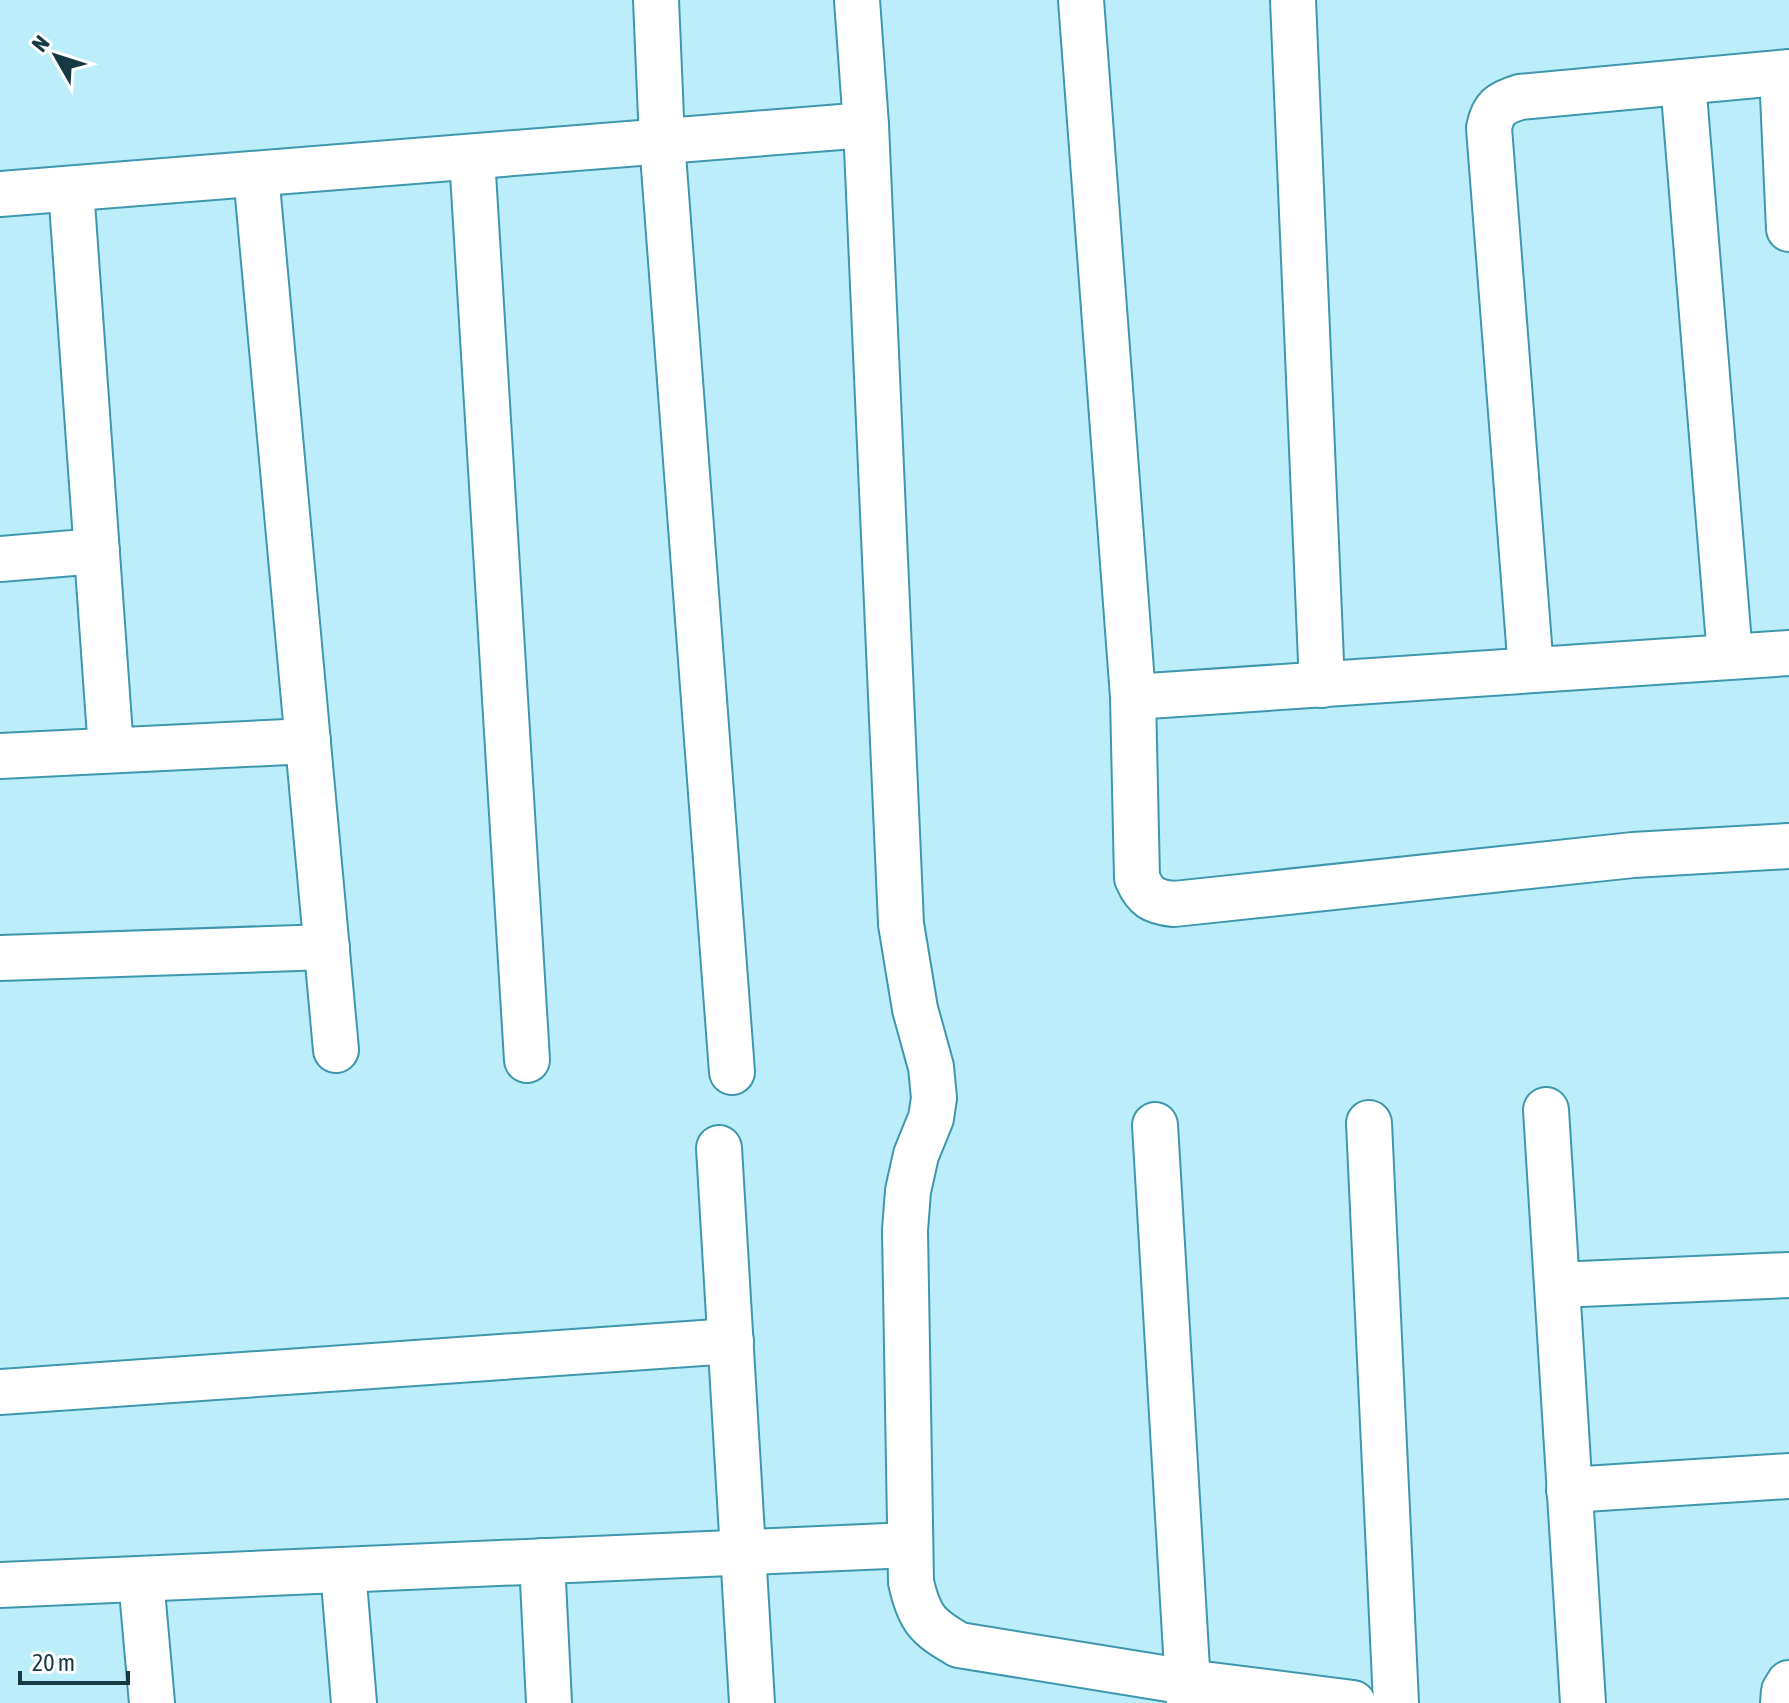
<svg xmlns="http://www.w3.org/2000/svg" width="1789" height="1703" viewBox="0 0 1789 1703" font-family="'Asap Condensed',sans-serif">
<rect width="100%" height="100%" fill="#bcedfb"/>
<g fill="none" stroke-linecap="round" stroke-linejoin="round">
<g stroke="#3e97ad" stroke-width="48">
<g id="minor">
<polyline points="656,0 662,141 732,1072"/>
<path d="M857,0L866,125L901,924L915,1009L931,1067L934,1098L931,1118L916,1155L908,1191L905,1230L911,1582C919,1618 927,1627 959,1645L1187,1682L1353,1703"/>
<path d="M1081,0L1133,697L1137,878C1145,897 1153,902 1174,904L1633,855L1789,846"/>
<polyline points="1293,0 1322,685"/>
<polyline points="1782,73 1789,229"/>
<polyline points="1683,82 1730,656"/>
<polyline points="472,157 527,1060"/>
<polyline points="256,174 336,1050"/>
<polyline points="71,189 111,750"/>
<polyline points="0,194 866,125"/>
<polyline points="0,559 97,551"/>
<path d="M1531,670L1489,128C1493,108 1500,103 1520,97L1789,72"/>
<polyline points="1133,697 1789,653"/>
<polyline points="0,756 308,741"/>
<polyline points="0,958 327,947"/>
<polyline points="1546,1110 1583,1703"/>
<polyline points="1369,1123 1396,1703"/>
<polyline points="1155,1125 1189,1703"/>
<polyline points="719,1148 752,1703"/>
<polyline points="1557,1285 1789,1275"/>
<polyline points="0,1392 731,1341"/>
<polyline points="1569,1490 1789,1476"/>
<polyline points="542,1561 549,1703"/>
<polyline points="343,1570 354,1703"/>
<polyline points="141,1579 152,1703"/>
<polyline points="0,1585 910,1545"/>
<polyline points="1783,1703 1784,1691 1789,1683"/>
</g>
</g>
<use href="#minor" stroke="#fff" stroke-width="44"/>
</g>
<g transform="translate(56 56) rotate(309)" stroke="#ffffff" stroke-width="6" paint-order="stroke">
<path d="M0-6L14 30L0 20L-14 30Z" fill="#153a44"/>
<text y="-12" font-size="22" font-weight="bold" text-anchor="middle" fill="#153a44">N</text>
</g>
<path d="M20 1671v12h108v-12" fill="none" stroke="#153a44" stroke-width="4"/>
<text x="32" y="1671" font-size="24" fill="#153a44" stroke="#ffffff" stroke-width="6" paint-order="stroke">20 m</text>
</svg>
